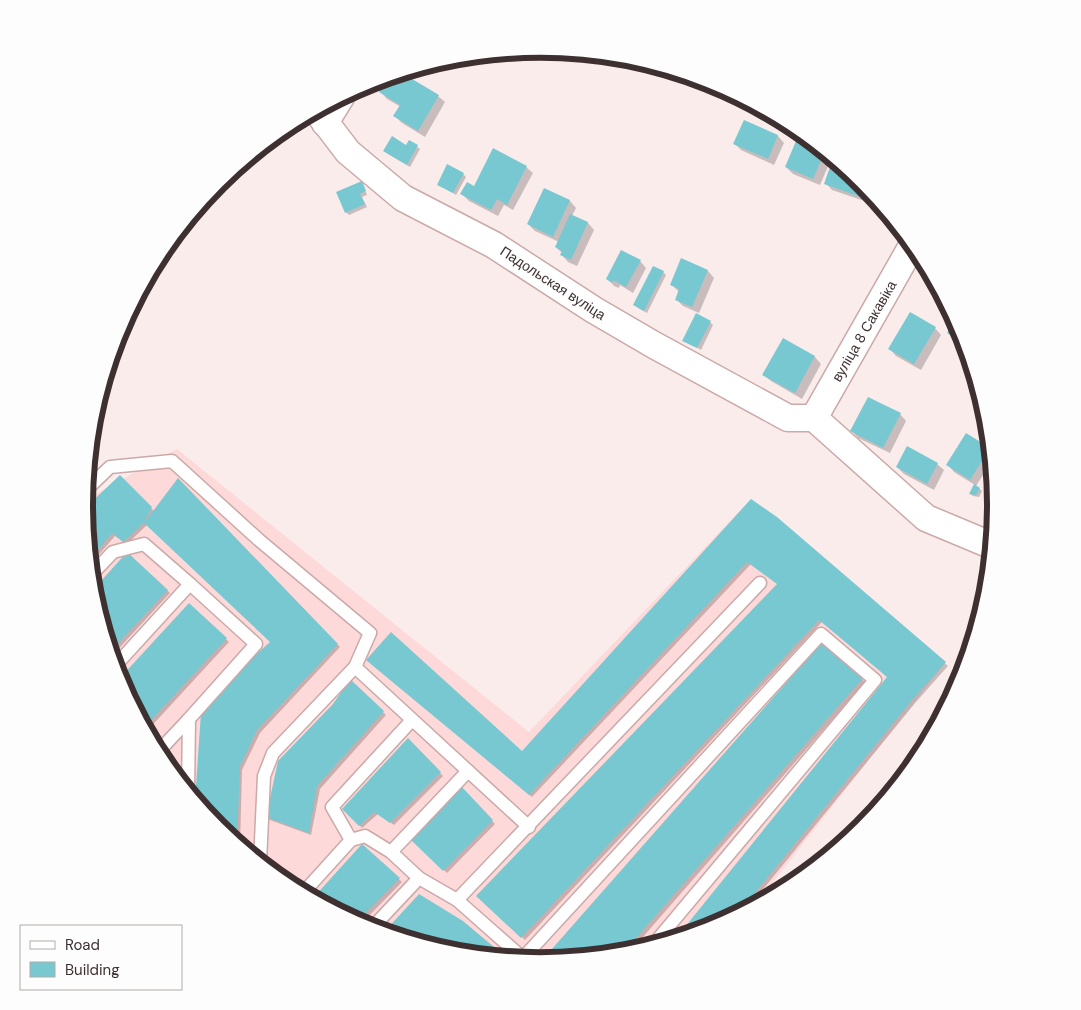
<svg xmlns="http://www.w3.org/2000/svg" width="1081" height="1010" viewBox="0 0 1081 1010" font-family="'DM Sans',sans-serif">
<rect width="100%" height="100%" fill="#fbecec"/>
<polygon fill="#fddad9" points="177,449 529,732 751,499 946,662 755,905 715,927 629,953 540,961 451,952 366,926 287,884 218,827 161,758 119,679 93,594 84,505 85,500"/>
<g fill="#0003">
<polygon points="400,73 438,96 445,102 425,137 402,123 395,116 401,107 387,99 381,92 391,76"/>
<polygon points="744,121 778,136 784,143 774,165 741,150 734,143"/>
<polygon points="409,141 420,149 410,167 388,154 406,146"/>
<polygon points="814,142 832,157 820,185 793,174 786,167"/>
<polygon points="834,159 863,183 880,203 879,206 832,190 826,183"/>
<polygon points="526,167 533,173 513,210 504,205 498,216 469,201 462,194"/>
<polygon points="463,174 466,177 456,195 438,184"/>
<polygon points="362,182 367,195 362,197 367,207 349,215 346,212"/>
<polygon points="544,190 570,201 576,208 572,216 588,223 594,230 577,266 568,262 562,255 562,253 556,247 559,242 535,231 528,224"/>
<polygon points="640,261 646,268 633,293 620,285 619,288 614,286 608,279"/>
<polygon points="708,271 714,278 699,313 683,306 676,299 679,292 671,284"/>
<polygon points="663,272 666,275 647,313 638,308 635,305"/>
<polygon points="950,308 962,331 967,347 955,340 948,333 955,322 947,314"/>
<polygon points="710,322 713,325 701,350 684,340"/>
<polygon points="935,328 941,335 921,370 896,356 890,349"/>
<polygon points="783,340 815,357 821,364 802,399 771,381 764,375"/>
<polygon points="900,414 906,421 890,453 858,438 852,431"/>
<polygon points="989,449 991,452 992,461 976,486 982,491 979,497 973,496 970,494 975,485 954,472 948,465"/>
<polygon points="937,464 944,470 934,490 904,474 897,467"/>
<polygon points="120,477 154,511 179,480 340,647 260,733 242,770 240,846 218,827 196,802 272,642 147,525 127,544 115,536 90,565 85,510"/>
<polygon points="751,500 948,666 916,702 746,910 715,927 678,938 889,677 822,622 525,940 478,896 778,584 751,564 532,797 370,663 522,753"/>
<polygon points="128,554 170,593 112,656 93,591"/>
<polygon points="189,605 229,642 147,731 120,681"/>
<polygon points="822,644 865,682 629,953 548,960"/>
<polygon points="350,681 386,715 320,789 311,835 270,820 267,817 334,705"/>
<polygon points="408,740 443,776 394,825 378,814 362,828 344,809"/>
<polygon points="461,788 495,824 447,873 411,839"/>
<polygon points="362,846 402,882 361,924 314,899"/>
<polygon points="385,932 505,958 451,952"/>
</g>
<g fill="#78c8d1">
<polygon points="402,73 439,95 418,131 393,116 400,105 379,92 389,77"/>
<polygon points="744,120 778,135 768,159 733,144"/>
<polygon points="799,134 811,139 825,151 813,179 785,167"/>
<polygon points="392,136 406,145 409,140 418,145 407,165 383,151"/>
<polygon points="493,148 527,166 507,205 497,199 491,210 460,194 467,182 474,186"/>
<polygon points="833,158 863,183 874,196 872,201 824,184"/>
<polygon points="447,164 464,173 453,193 437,185"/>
<polygon points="362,181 366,191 360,194 365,204 345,213 336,192"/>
<polygon points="544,188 570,200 553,237 527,224"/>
<polygon points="570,214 588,222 571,260 560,255 562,251 555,247"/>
<polygon points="621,250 641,260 626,287 613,280 612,283 606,279"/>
<polygon points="681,258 708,270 692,307 675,300 679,289 670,285"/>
<polygon points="653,266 664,271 644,311 633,305"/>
<polygon points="950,307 962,331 967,345 947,333 955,320 945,314"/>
<polygon points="910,312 936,327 914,364 888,349"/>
<polygon points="696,313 711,321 697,348 682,341"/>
<polygon points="783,338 815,356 795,393 762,375"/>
<polygon points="868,397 901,413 883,448 850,431"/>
<polygon points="966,433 990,448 970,480 946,465"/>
<polygon points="907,446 938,463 927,484 896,467"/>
<polygon points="120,475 152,507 144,523 123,542 112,533 90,560 85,508"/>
<polygon points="178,478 338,644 257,730 240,766 237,844 218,827 195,800 201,713 252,658 270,642 144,523"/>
<polygon points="974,484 980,488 976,495 969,494"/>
<polygon points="751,499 777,517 946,662 913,699 737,915 715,927 676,938 887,677 819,620 521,938 476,896 777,584 747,562 529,795 366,660 391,632 522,751"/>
<polygon points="127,552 168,590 110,652 93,590"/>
<polygon points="189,603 227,638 145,727 119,679"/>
<polygon points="822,642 863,678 623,953 547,961 544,958"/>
<polygon points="350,679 384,711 317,786 309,833 266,817 278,761 333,704"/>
<polygon points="408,738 441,772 390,823 374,812 359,826 342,809"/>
<polygon points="461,786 493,820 443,871 410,839"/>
<polygon points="362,844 400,878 357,922 313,898"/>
<polygon points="419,894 463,921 507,958 451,952 384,932"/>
</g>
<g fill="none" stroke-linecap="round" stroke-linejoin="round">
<g stroke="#caa9a8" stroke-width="15">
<g id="service">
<polyline points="86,490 110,467 172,461 259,540 370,633 355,667"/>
<polyline points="91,575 113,552 144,544 190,584"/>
<polyline points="115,666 190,584 256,644 189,719"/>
<polyline points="158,752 189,719 188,792"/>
<polyline points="351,840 365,836 391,852 419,878"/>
<polyline points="391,852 468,771"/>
<polyline points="260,862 264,776 273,753 355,667 529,827"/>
<polyline points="303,893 351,840 332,807 412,720"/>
<polyline points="457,900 760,583"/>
<polyline points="372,928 419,878 457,900 525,960"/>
<polyline points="523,958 821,634 875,680 653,945"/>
</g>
</g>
<g stroke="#caa9a8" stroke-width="29">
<g id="minor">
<polyline points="316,110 348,152 403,198 494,245 594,310 654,345 788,418 814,418"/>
<polyline points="325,123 341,97"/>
<polyline points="814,418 926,518 993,546"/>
<polyline points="814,418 913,244"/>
</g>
</g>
<use href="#service" stroke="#fff" stroke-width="12"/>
<use href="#minor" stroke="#fff" stroke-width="26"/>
</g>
<g text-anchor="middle" stroke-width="4" stroke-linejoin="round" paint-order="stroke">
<g font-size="14" fill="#3e3030" stroke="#fdfdfd">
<text transform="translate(553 283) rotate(33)" y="5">Падольская вуліца</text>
<text transform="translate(864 331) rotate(-60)" y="5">вуліца 8 Сакавіка</text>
</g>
</g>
<path d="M0 0H1081V1010H0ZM93 505a447 447 0 1 1 894 0a447 447 0 1 1-894 0Z" fill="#fdfdfd" fill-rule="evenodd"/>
<path fill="none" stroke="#3e3030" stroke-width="6" d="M93 505a447 447 0 1 1 894 0a447 447 0 1 1-894 0Z"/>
<rect x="20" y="925" width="162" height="65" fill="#fdfdfd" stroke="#b1abab"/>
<rect x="30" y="941" width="25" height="8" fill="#ffffff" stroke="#b1abab"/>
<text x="65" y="950" font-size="15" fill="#3e3030">Road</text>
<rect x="30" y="962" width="25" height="15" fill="#78c8d1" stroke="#b1abab"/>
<text x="65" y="975" font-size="15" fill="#3e3030">Building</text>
</svg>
